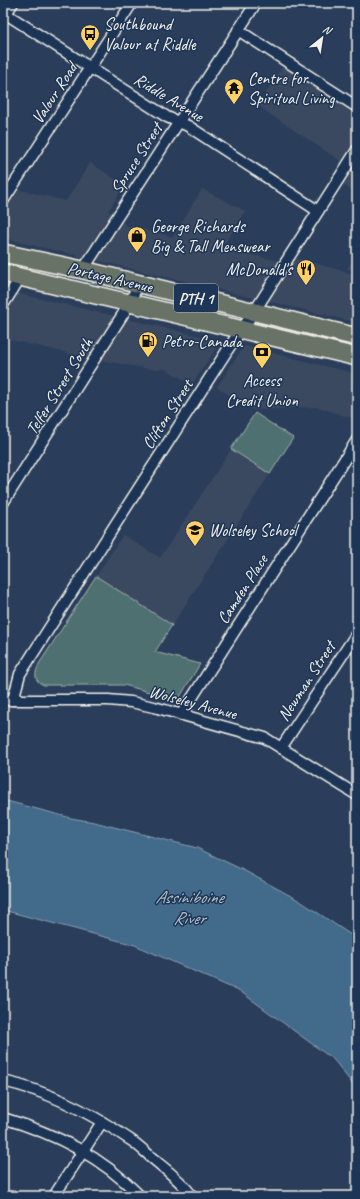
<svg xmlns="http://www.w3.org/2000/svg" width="360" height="1199" viewBox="0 0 360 1199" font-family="Caveat,sans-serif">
<rect width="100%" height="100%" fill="#2a3e5b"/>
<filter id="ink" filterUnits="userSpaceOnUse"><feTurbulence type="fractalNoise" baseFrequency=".025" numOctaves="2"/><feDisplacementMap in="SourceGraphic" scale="8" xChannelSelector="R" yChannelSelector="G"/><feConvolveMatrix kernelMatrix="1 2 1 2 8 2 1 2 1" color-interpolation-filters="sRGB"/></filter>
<g filter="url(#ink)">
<g fill="#3a4960">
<polygon points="284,64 357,112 357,194 333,178 342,162 258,106"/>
<polygon points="90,163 125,185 108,211 126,225 173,237 202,189 245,211 222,248 274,260 300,259 357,275 357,319 355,322 3,238 3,186 66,201"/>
<polygon points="357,253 357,271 347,269"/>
<polygon points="3,290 221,341 192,384 165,369 150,369 94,359 3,338"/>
<polygon points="244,346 357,374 357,420 318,407 253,410 217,387"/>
<polygon points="255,413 293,438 155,652 200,664 178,700 124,685 44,685 37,681 35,677 35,672 39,664 123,535 160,558"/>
</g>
<g fill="#50706f" stroke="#a2b0ac">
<polygon points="255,413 293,438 270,474 231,449"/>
<path d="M96,576L172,625L155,652L200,664L178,700L124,685H44C33,681 35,673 39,664Z"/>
</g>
<polygon fill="#436a8b" stroke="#8aa0b0" points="3,800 71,818 94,822 197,848 245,871 300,901 357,939 357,1090 334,1060 241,992 135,945 3,910"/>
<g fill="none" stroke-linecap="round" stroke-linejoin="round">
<g stroke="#f4f1e8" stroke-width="13">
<g id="minor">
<polyline points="3,12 167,117 188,126 318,211"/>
<polyline points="3,18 13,3"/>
<polyline points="238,30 357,107"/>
<polyline points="3,201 132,3"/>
<polyline points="83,270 90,259 256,3"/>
<polyline points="3,305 20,278"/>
<polyline points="3,503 130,303 138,284"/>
<polyline points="3,700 108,700 131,702 154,707 265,738 357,795"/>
<polyline points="13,700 20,674 115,525 232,343 254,312 357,150"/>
<polyline points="181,715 357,440"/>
<polyline points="281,748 357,633"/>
<path d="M3,1081C48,1091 91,1113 129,1139C139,1145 148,1155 157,1162C169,1172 183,1183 192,1196"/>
<path d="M3,1118C56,1134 101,1156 140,1196"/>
<polyline points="54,1196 102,1122"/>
</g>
</g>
<g stroke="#f4f1e8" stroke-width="20">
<g id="trunk">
<polyline points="3,253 83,270 357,337"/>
<polyline points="3,273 357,357"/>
</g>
</g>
<use href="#minor" stroke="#1d3557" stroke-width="10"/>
<use href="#trunk" stroke="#687266" stroke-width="17"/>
</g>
</g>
<defs>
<g id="bus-pin" transform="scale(1)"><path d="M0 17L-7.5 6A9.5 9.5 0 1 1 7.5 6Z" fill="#ffd166" stroke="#1d3557"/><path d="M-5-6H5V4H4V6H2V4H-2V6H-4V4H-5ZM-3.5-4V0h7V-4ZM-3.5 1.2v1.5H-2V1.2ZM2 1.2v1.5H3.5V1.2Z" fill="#111"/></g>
<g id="temple-pin" transform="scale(1)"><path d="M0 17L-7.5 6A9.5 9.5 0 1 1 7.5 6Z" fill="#ffd166" stroke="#1d3557"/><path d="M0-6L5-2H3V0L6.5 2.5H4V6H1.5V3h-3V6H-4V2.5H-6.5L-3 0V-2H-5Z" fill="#111"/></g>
<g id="shop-pin" transform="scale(1)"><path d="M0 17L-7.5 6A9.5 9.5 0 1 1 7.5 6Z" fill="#ffd166" stroke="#1d3557"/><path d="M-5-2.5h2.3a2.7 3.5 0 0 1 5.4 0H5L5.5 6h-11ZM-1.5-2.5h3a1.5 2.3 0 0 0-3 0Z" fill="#111"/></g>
<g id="restaurant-pin" transform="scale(1)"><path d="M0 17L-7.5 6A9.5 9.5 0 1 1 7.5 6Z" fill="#ffd166" stroke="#1d3557"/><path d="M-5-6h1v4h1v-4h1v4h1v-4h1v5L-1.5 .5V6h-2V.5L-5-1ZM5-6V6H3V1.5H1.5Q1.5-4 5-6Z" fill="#111"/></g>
<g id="fuel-pin" transform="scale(1)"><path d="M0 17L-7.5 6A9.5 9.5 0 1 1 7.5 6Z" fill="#ffd166" stroke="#1d3557"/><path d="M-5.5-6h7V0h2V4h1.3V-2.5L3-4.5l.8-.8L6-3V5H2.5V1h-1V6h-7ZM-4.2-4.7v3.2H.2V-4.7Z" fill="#111"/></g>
<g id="bank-pin" transform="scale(1)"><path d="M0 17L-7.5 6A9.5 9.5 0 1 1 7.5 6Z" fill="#ffd166" stroke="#1d3557"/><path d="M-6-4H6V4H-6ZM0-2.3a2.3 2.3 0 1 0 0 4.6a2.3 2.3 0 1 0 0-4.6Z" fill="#111"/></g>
<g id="school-pin" transform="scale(1)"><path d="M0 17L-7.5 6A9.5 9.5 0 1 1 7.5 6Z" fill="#ffd166" stroke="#1d3557"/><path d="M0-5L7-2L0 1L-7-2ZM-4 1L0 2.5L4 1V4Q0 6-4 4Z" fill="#111"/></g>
</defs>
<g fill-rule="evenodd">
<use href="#bus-pin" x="90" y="34"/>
<use href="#temple-pin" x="234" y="88"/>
<use href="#shop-pin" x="137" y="236"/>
<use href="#restaurant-pin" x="306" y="269"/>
<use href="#fuel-pin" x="148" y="341"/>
<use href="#bank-pin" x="262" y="352"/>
<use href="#school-pin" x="195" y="530"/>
</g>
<g text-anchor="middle" stroke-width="3" stroke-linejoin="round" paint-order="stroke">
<rect fill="#1d3557" stroke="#b4b9bc" stroke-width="1" x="174" y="284" width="44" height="28" rx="3"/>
<g font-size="16" font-weight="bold" fill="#f4f1e8">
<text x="196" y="304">PTH 1</text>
</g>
<g font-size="17" fill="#f4f1e8" stroke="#1d3557" text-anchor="start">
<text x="104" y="30">Southbound<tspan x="104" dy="20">Valour at Riddle</tspan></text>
<text x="248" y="84">Centre for<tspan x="248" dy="20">Spiritual Living</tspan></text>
<text x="151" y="232">George Richards<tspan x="151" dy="20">Big &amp; Tall Menswear</tspan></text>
<text x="292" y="275" text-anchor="end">McDonald's</text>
<text x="162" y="347">Petro-Canada</text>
<text x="262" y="386" text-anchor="middle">Access<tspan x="262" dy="20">Credit Union</tspan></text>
<text x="209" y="536">Wolseley School</text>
</g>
<g font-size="17" fill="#f4f1e8" stroke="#1d3557">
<text transform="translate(54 93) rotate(-57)" y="6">Valour Road</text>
<text transform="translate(169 97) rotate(31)" y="6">Riddle Avenue</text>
<text transform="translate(136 158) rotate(-57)" y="6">Spruce Street</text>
<text transform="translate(110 277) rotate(13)" y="6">Portage Avenue</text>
<text transform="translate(59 386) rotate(-58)" y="6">Telfer Street South</text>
<text transform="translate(167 414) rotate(-57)" y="6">Clifton Street</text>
<text transform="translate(242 589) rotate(-57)" y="6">Camden Place</text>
<text transform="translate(306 681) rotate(-57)" y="6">Newman Street</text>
<text transform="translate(193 702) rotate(15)" y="6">Wolseley Avenue</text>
</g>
<g font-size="18" font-style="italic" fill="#b6c2c7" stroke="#1d3557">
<text x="189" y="903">Assiniboine<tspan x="189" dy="21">River</tspan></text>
</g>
</g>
<rect width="360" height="1199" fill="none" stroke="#1d3557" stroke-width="16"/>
<rect x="8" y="8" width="344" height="1183" fill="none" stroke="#f4f1e8" stroke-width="1.5" filter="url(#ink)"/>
<g transform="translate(322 38) rotate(30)" stroke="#1d3557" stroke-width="3" paint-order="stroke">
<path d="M0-3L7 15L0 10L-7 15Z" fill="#f4f1e8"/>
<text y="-6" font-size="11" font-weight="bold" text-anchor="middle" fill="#f4f1e8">N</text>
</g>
</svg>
